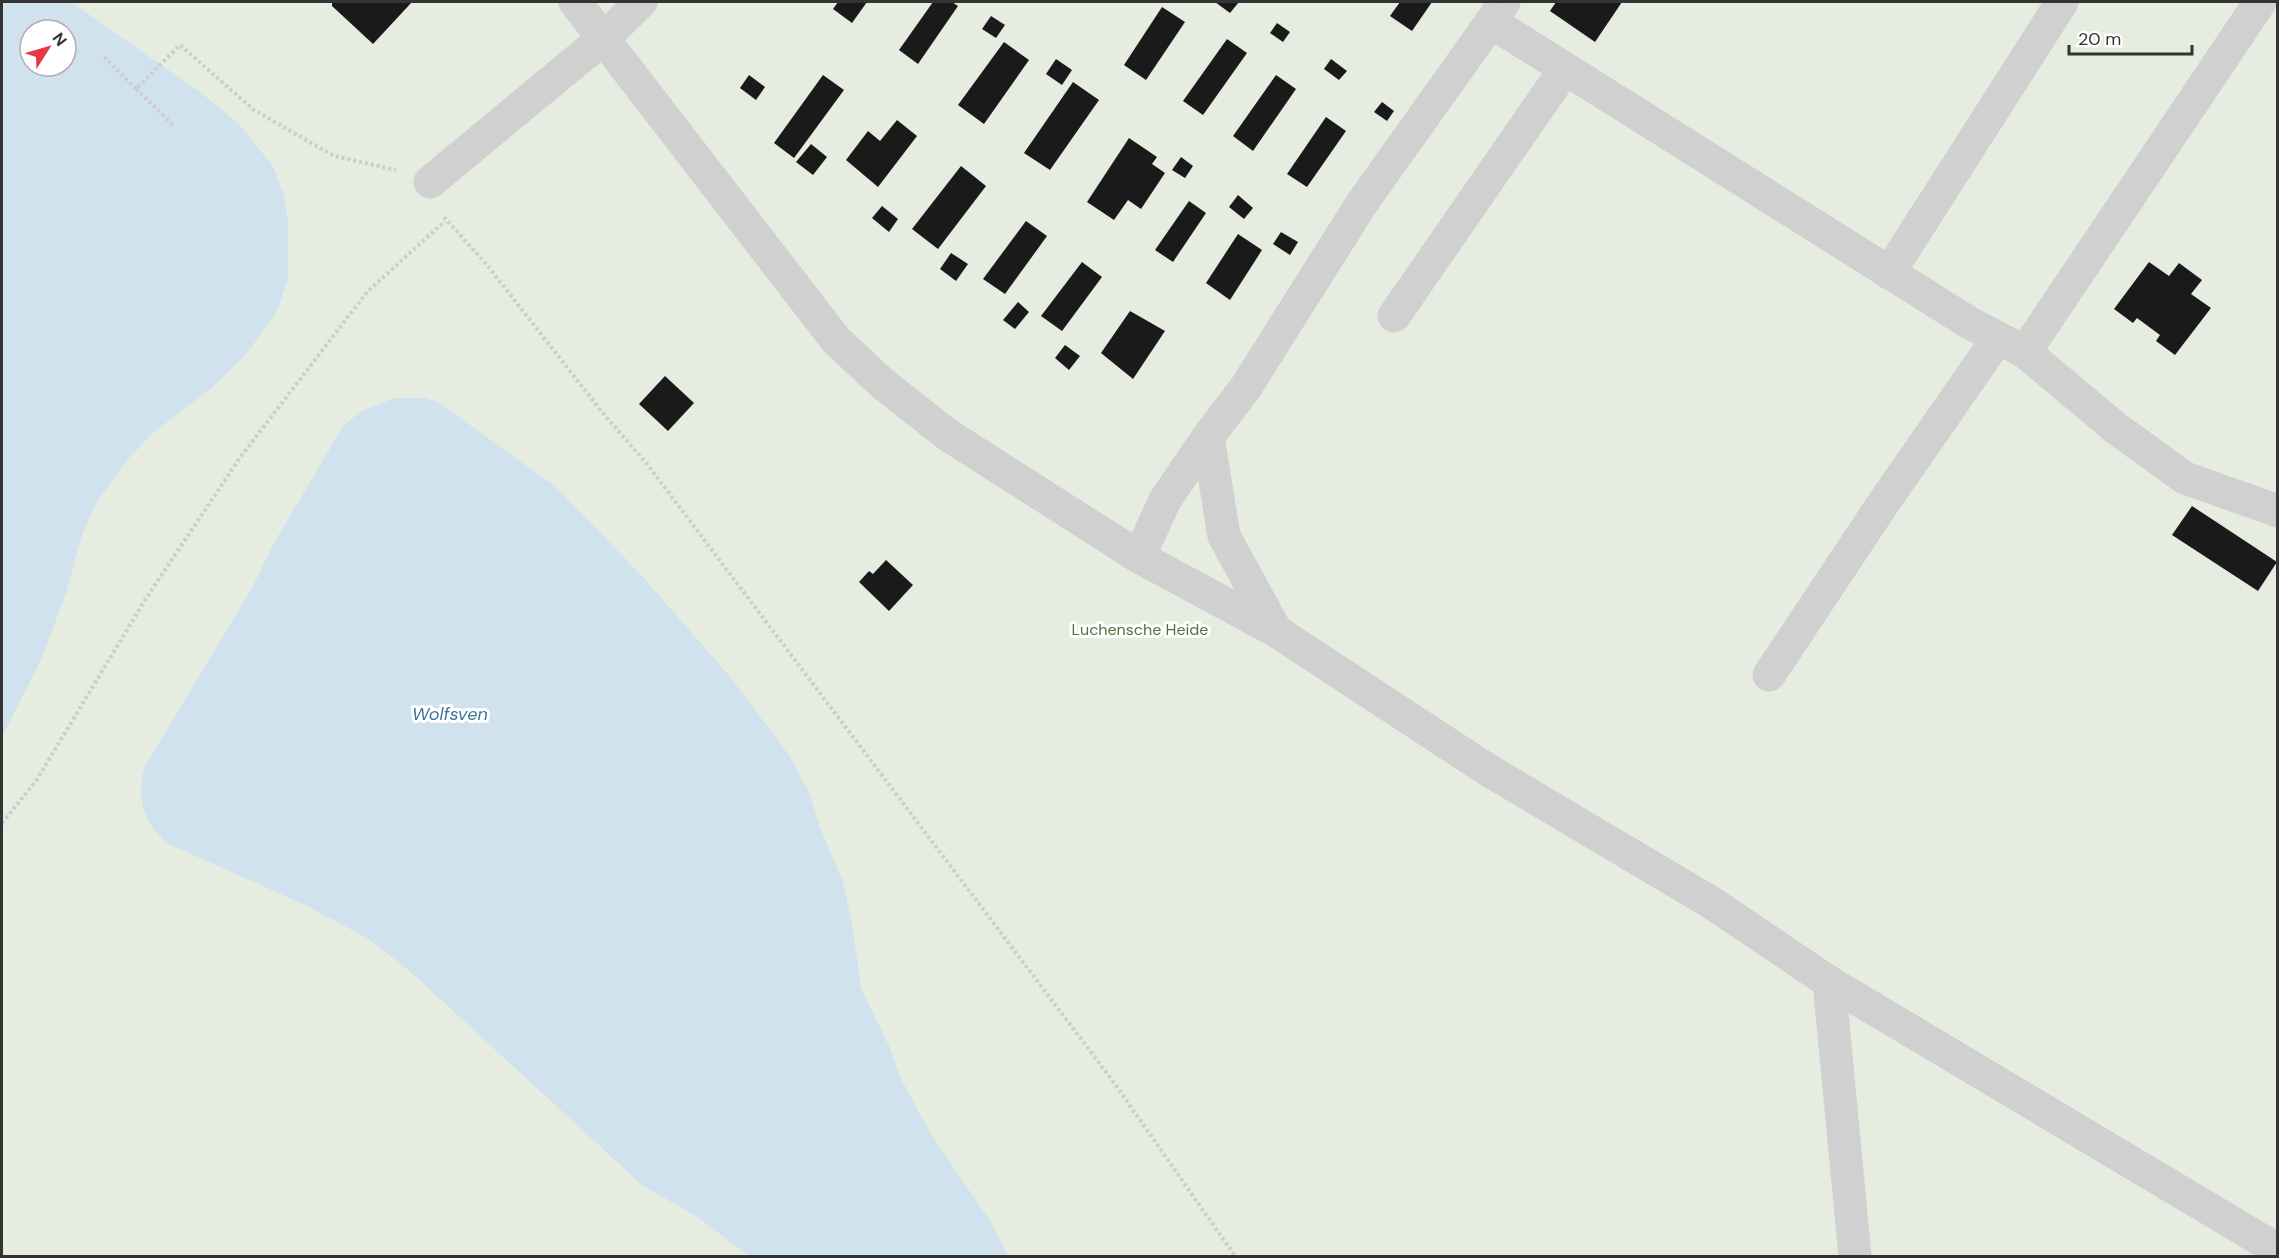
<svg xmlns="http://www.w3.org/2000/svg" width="2279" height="1258" viewBox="0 0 2279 1258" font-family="'DM Sans',sans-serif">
<rect width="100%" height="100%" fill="#fff"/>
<path fill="#e6ecdf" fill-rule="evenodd" d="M2,2H2277V1256H2ZM30,30H66V66H30Z"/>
<g fill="#cfe2ee" fill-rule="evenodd">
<path d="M2,2H71L200,92L238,123L273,166L284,196L288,223V277L278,310L245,356L210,389L153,433L127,460L95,505L83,532L65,596L41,660L2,737ZM30,30H66V66H30Z"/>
<path d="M394,398H424L438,402L556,487L643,577L731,678L788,754L809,792L819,825L843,882L852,923L861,988L890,1048L901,1079L932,1136L992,1224L1008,1256H749L696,1216L642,1185L413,974L369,939L303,904L169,844C143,824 135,797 145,766L252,588L275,541L344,425L360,412Z"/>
</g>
<g fill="#1a1a1a">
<polygon points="332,2 412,2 373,44 332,6"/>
<polygon points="838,2 867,2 852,23 833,9"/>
<polygon points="933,2 952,2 958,6 918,64 899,50"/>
<polygon points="1215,2 1239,2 1230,13"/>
<polygon points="1400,2 1432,2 1412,31 1390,16"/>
<polygon points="1556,2 1622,2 1595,42 1550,11"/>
<polygon points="1162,7 1185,22 1146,80 1124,65"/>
<polygon points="991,16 1005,25 996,38 982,29"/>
<polygon points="1277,23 1290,32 1283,42 1270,33"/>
<polygon points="1227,39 1247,53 1203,115 1183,101"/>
<polygon points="1004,42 1029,60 984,124 958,105"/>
<polygon points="1056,59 1072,70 1062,85 1046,74"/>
<polygon points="1331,59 1347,71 1339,80 1324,69"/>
<polygon points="749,75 765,87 756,100 740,88"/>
<polygon points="823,75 844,90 794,158 774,143"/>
<polygon points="1276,75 1296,89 1253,151 1233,136"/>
<polygon points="1073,82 1099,100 1050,170 1024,153"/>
<polygon points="1382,102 1394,111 1387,121 1374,112"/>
<polygon points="1326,117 1346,131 1307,187 1287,174"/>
<polygon points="897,120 917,136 878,187 846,160 868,131 880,141"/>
<polygon points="1129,138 1157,157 1152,164 1165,173 1141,209 1128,200 1114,220 1087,202"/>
<polygon points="811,144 827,157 813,175 796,162"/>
<polygon points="1181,157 1193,166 1185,178 1172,170"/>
<polygon points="961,166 986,186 938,249 912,229"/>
<polygon points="1238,195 1253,208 1244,219 1229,207"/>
<polygon points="1189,201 1206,213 1173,262 1155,250"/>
<polygon points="882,206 898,219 889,232 872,218"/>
<polygon points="1026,221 1047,236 1005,294 983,279"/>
<polygon points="1281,232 1298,242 1290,255 1273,244"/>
<polygon points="1238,234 1262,250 1230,300 1206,283"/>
<polygon points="951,253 968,264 956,281 940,269"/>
<polygon points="1082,262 1102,277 1062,331 1041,316"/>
<polygon points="2149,262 2169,276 2179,263 2202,280 2191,294 2211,308 2175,355 2156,341 2160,335 2137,318 2133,323 2114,309"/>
<polygon points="1018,302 1029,312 1015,329 1003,320"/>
<polygon points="1130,311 1165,331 1133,379 1101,353"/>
<polygon points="1065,345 1080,356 1069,370 1055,358"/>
<polygon points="665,376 694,403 668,431 639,404"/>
<polygon points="2192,506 2277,562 2258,591 2172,535"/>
<polygon points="886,560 913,585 889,611 859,582 869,571 873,574"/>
</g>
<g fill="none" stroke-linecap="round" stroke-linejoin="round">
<g stroke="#cdcdcd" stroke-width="4" stroke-dasharray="3 3" stroke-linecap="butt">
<polyline points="104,57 136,89 180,45 254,110 334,156 396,170"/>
<polyline points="136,89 173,125"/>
<polyline points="444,217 487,265 602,412 647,464 1112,1080 1235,1256"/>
<polyline points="2,823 36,781 145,600 239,459 367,292 445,221"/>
</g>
<g stroke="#d0d0d0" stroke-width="33">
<polyline points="575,2 836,340 883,384 948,435 1139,557 1276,631 1488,770 1712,903 1829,982 2278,1250"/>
<polyline points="1504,2 1491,22 1968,322 2025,352 2117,429 2185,478 2278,511"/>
<polyline points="430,182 604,38 641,2"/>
<polyline points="1889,273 2062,2"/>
<polyline points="1394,316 1565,69"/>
<polyline points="2025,352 2260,2"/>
<polyline points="1139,557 1165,500 1208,437"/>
<polyline points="1276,631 1224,536 1208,437 1246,387 1362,203 1491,22"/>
<polyline points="1769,675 1880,508 1998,338"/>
<polyline points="1829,982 1855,1256"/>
</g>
</g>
<g text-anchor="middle" stroke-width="6" stroke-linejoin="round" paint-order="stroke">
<g font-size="16" fill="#56703f" stroke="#fff">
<text x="1140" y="635">Luchensche Heide</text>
</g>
<g font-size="18" font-style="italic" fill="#3f7597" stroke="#fff">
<text x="450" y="720">Wolfsven</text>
</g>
</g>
<rect width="2279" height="1258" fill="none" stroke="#333333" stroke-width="6"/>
<g transform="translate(48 48) rotate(53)"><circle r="28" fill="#ffffff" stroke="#adadad" stroke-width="1.5"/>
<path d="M0-4.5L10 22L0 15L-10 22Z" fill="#e63946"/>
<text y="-9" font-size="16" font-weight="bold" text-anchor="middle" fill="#333333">N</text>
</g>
<path d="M2069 45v9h123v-9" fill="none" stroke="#333333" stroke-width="3"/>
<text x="2078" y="45" font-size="18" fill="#333333" stroke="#ffffff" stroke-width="4.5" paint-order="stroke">20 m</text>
</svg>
